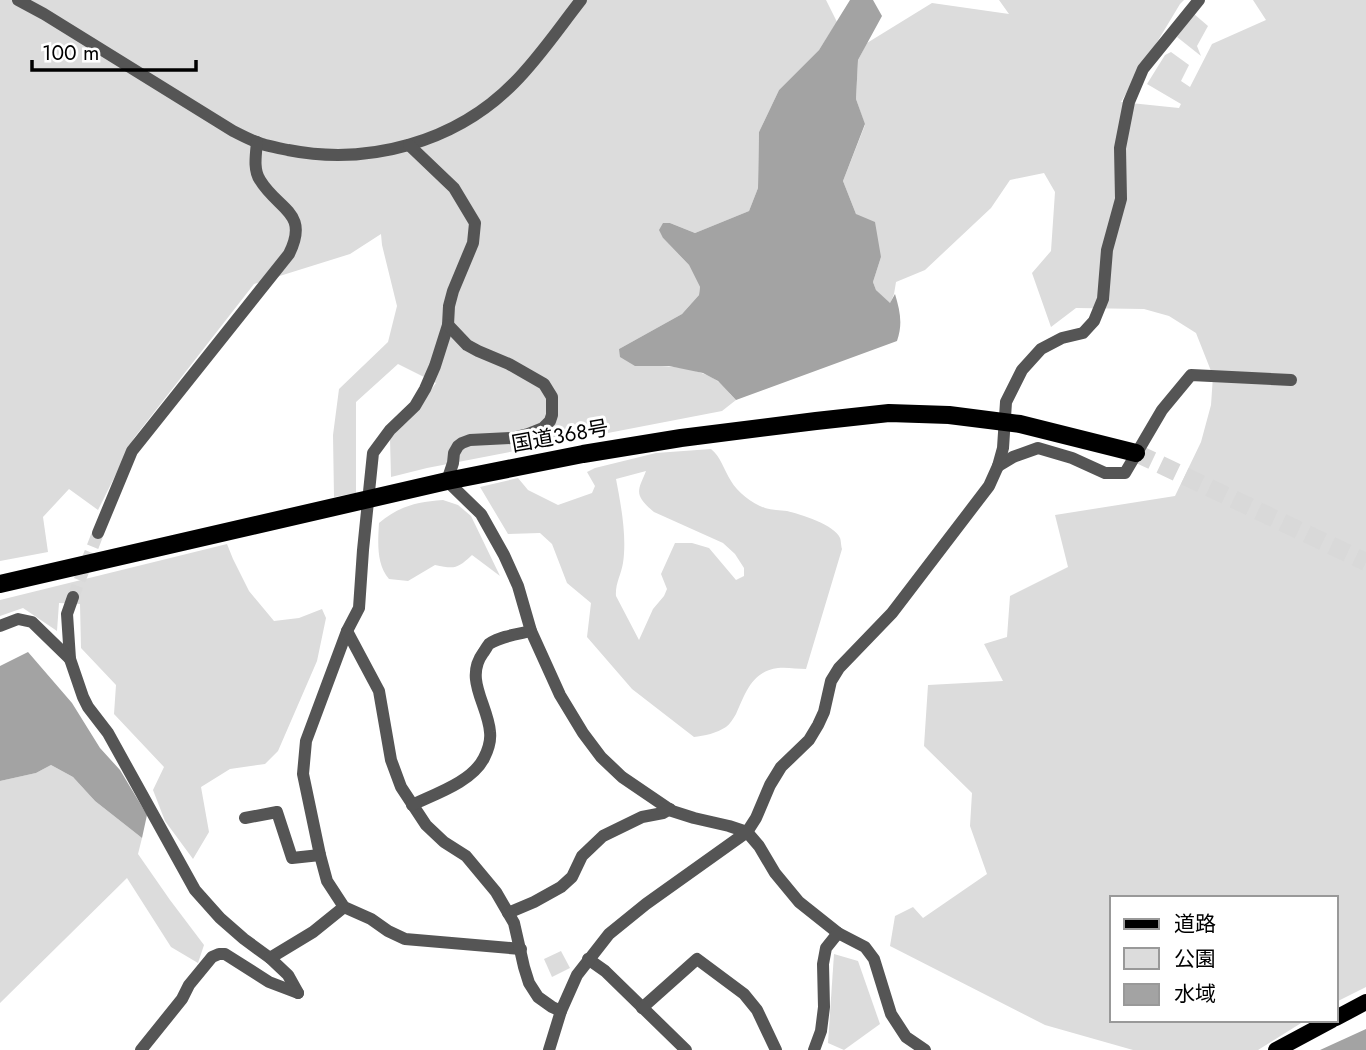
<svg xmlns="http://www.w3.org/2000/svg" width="1366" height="1050" viewBox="0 0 1366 1050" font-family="Jost,'Noto Sans JP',sans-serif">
<rect width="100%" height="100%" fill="#fff"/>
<g fill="#dcdcdc" fill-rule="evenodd">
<path d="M0,0H826L837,22L819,50L779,90L759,132L758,188L749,211L695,233L670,223L663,238L689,265L700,287L699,295L682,314L619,349L635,365C661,366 693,365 716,380C723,385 729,393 736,400L722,411L427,468L391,477L390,439L418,408L436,383L398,364L356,402V493L334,497L333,435L339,389L388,342L397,306L382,245L381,234L350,254L254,284L134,438L98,510L69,489L43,517L48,552L0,561Z"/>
<polygon points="999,0 1184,0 1180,4 1121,102 1179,108 1181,104 1147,84 1165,55 1171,52 1189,65 1181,81 1190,87 1212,44 1266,20 1253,0 1366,0 1366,987 1336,1002 1336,898 1112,898 1112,1020 1306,1020 1258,1050 1133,1050 1045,1025 890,946 895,916 913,907 923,918 987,874 970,826 972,793 924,746 928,685 1003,681 984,644 1007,637 1010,596 1068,567 1055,515 1175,496 1201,442 1211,405 1213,376 1196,333 1169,316 1144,309 1076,308 1051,327 1032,273 1051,251 1055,192 1044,173 1010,180 991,208 925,270 896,282 894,294 890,304 876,290 873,282 881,257 856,214 843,181 865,125 856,99 858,60 867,43 932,3 1009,14"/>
<polygon points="1194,14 1208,26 1197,46 1201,56 1177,37"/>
<path d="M711,449C721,457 724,470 731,481C737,492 753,504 765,508C772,510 780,510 787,511C800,514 835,525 840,538C841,540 841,546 842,549L806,669C797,669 787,667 778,668C752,671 745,694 736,714C733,719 730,724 726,727C717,733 704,736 694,737L632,689L587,637L591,603L567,583L552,544L540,533L508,534L480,487L518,478L528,490L558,505L592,493L595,486L587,472L595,468L656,453ZM646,471C638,491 633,494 654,512L723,543L735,554L744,568V576L736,580L709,548L692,543H675L661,574L667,589L664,596L653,609L639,640L616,596C615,584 621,575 623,563C627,537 621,505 616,479Z"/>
<path d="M443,500L458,505L471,516L500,576L472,555C457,569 455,569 435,565L408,581L389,579C376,564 378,541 379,523C399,506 417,502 443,500Z"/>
<polygon points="227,544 233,559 249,591 274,621 299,618 322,609 326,618 317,661 278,751 265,764 230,769 201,787 209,832 193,859 165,821 153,790 164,767 114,714 116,685 81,648 80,604 59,603 57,631 23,608 0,616 0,600"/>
<polygon points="51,765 73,777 95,801 142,838 138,854 170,900 204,945 198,963 171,947 127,878 0,1003 0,781 36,773"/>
<polygon points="561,951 570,968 552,977 544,959"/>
<polygon points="834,954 858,961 880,1024 844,1050 828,1043"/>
</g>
<g fill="#a3a3a3">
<path d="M850,0H873L882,16L858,60L856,99L865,124L843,181L856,214L875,222L881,257L873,282L876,290L890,303L895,294C900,311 903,324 897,341L736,400L718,381L703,373L669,366H635L620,357L619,349L682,314L699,295L700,287L689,265L663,238L659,230L663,223H670L695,233L749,211L758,188L759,132L779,90L819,50Z"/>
<polygon points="28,652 72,703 100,748 120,770 147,815 142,838 95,801 73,777 51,765 36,773 0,781 0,666"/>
<polygon points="1366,1029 1366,1050 1320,1050"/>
</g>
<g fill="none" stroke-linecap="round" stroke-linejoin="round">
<polyline stroke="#d9d9d9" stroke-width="12" stroke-dasharray="12 6" stroke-linecap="butt" points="73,597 98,533"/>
<polyline stroke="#d9d9d9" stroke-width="18" stroke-dasharray="18 9" stroke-linecap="butt" points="1136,453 1366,562"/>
<g stroke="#555" stroke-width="12">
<path d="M18,0L44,14L233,131C243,136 252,141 262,144C271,147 280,148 288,150C369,166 456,142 514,83C539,58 559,28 581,0"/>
<polyline points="409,145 454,188 475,223 473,243 453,291 449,306 448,325 435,366 425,389 415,406 390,430 373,453 363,550 359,608 347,631 306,741 303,774 320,855 327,881 344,907 371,919 388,931 405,939 521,949"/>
<polyline points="448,325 467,345 478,351 509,364 544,384 552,397 552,415 550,421 543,428 528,434 512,438 470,440 462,443 458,446 454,453 453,463 447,481 481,514 504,555 518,586 531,631 560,695 583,733 601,757 622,777 672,811 694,818 729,826 747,832 759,846 775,873 799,902 838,933 865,947 874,959 891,1014 906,1037 925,1050"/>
<polyline points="998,466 1013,457 1038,448 1072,458 1105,473 1125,473 1162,410 1191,375 1291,380"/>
<path d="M98,533L132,451L289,254C310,212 278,210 260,180C253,170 256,154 257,142"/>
<polyline points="73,597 67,614 70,659 83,697 88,707 108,733 195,890 220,918 244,939 270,958 288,975 298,993"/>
<polyline points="0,626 18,619 32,622 70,659"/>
<polyline points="347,631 379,691 391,760 401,787 426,825 444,842 466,856 496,892 514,923 524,967 529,983 538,997 552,1007 561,1011"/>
<path d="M412,805C435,794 472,782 484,758C488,750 491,740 490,732C488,705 464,679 483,653C484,652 488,645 489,644C501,636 518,634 531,631"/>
<polyline points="245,818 277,812 292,858 320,855"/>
<polyline points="508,913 534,902 561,887 572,877 582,856 603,836 642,817 663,813 670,809"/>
<polyline points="270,958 313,932 344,907"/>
<polyline points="588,959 605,971 686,1050"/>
<polyline points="642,1008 697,959 744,994 757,1010 776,1050"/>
<polyline points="141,1050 182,999 189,985 212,957 219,954 225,954 269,982 298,993"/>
<polyline points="549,1050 561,1011 577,975 609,934 646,904 747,832 756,818 770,785 781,767 809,740 818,725 824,712 831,681 839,668 892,613 989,486 998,466 1003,448 1006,402 1022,370 1041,349 1062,338 1083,333 1094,321 1103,299 1107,250 1121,199 1120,148 1129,102 1143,69 1199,0"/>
<polyline points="814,1050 821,1031 824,1007 823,964 826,948 838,933"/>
</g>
<g stroke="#000" stroke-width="16">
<polyline points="1336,1018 1366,1002"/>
<polyline points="1276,1050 1332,1020"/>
</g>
<polyline stroke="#000" stroke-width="18" points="0,584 447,481 583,454 681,438 816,421 889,413 949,415 1020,424 1136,453"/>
</g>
<g text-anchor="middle" stroke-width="6" stroke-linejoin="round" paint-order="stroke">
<g font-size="21" fill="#000" stroke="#fff">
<text transform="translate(560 436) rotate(-10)" y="7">国道368号</text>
</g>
</g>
<rect x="1110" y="896" width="228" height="126" fill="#ffffff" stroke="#999999" stroke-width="2"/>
<rect x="1124" y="919" width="35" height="10" fill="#000000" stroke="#999999" stroke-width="2"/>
<text x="1174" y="931" font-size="21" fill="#000000">道路</text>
<rect x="1124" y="948" width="35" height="21" fill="#dcdcdc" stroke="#999999" stroke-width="2"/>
<text x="1174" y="966" font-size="21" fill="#000000">公園</text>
<rect x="1124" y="984" width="35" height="21" fill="#a3a3a3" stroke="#999999" stroke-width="2"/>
<text x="1174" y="1001" font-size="21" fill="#000000">水域</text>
<path d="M32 60v10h164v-10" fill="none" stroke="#000000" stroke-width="3.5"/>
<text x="42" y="60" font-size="21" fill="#000000" stroke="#ffffff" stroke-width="5" paint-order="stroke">100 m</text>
</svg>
